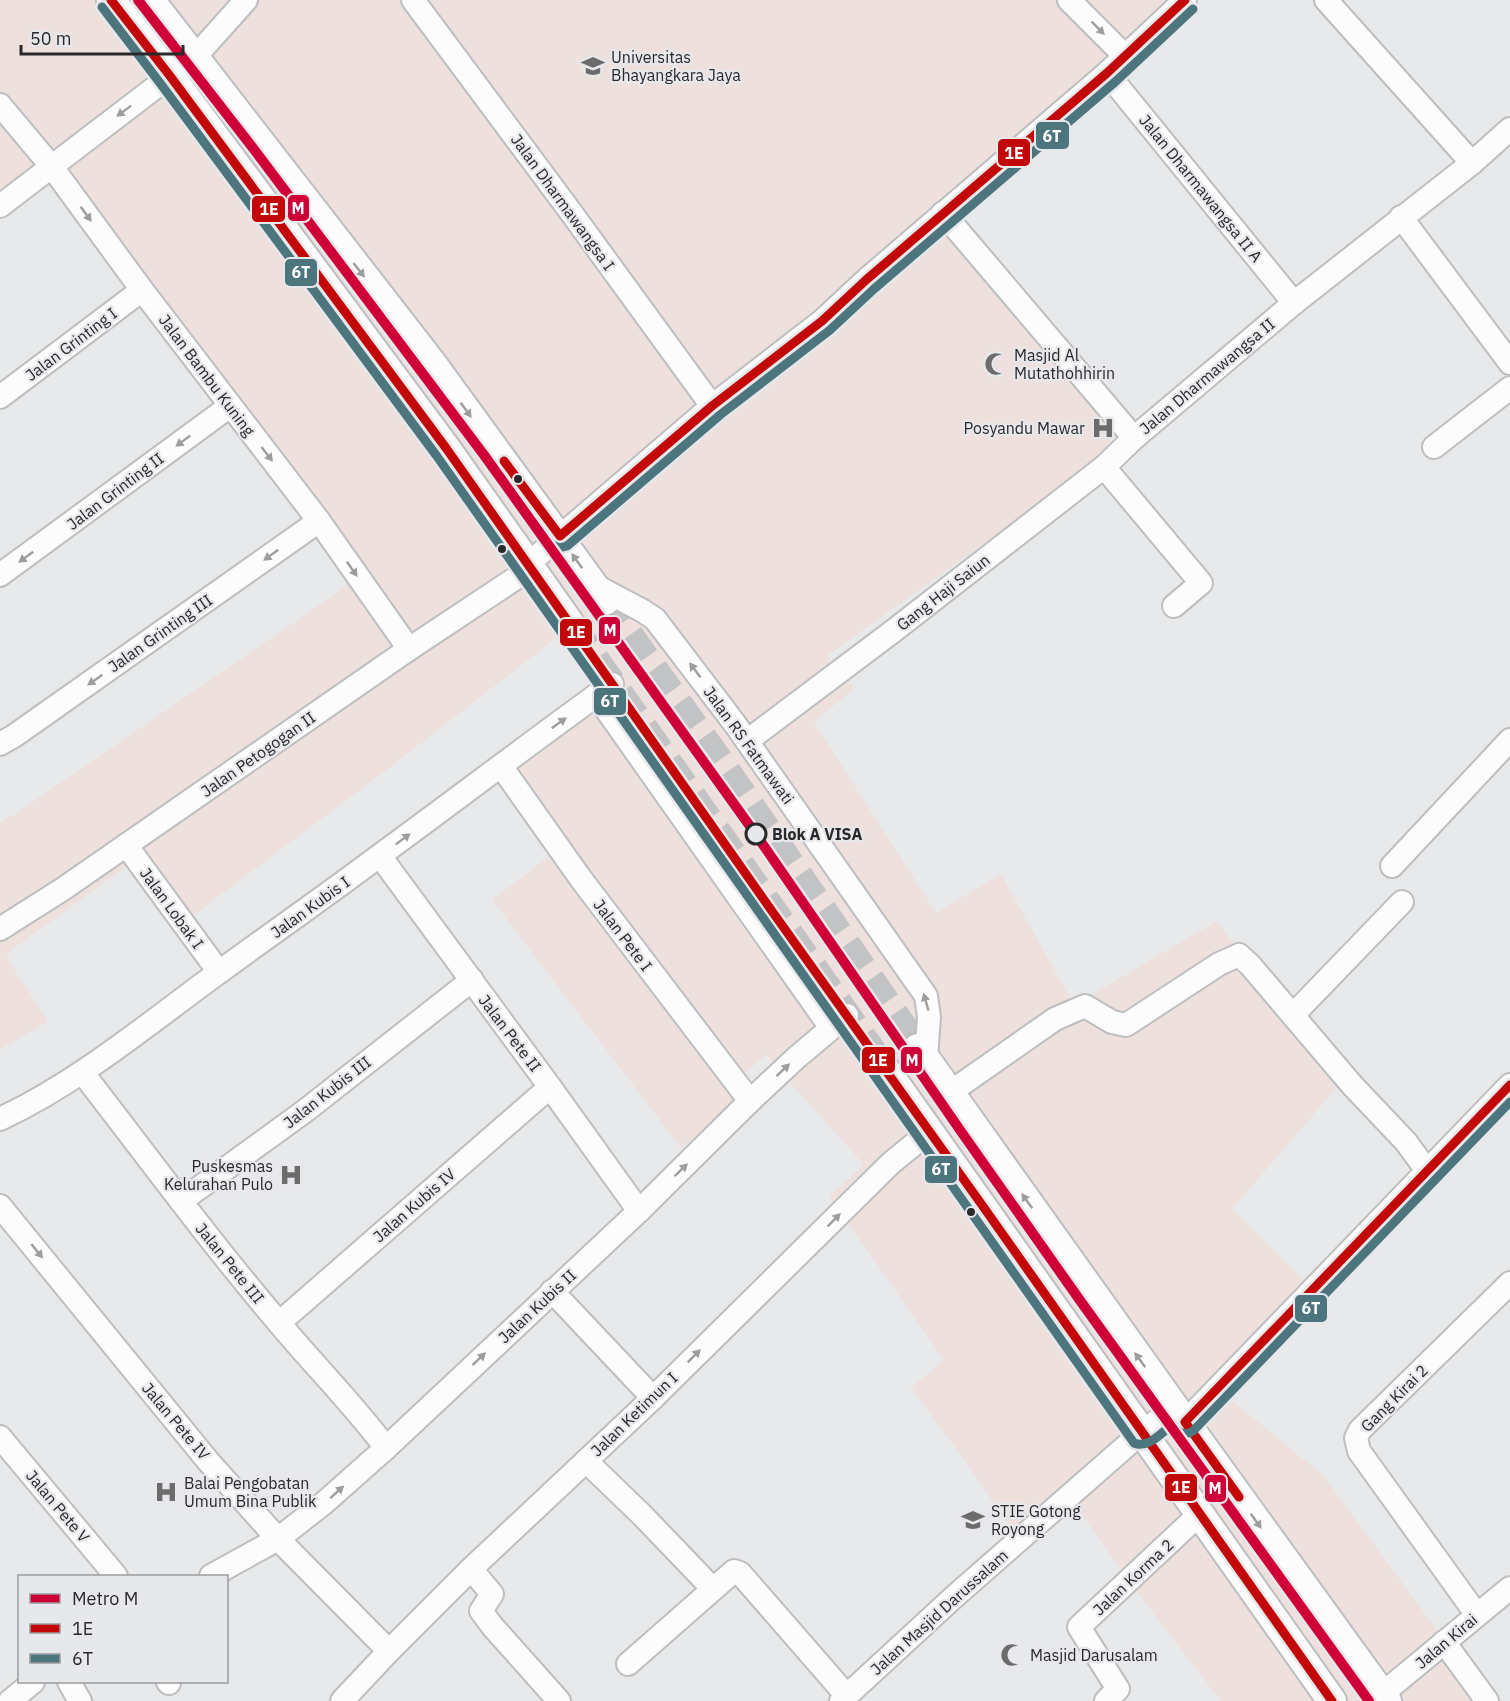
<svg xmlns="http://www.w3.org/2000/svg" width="1510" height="1701" viewBox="0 0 1510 1701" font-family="'IBM Plex Sans',sans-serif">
<rect width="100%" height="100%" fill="#e8e9ea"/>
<g fill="#eee0dd">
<polygon points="0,0 1189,0 947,218 1128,429 1057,491 827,656 855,688 814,722 936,913 1001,874 1074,1005 1217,921 1337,1087 1232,1209 1305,1281 1209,1382 1323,1475 1489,1701 1221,1701 1134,1588 1066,1492 1015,1534 960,1454 911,1388 944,1360 829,1196 864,1165 766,1055 737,1080 512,775 514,764 600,690 598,678 564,632 394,764 182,924 136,860 14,948 6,956 48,1022 0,1049 0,823 18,812 337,593 358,573 60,162 0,193"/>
<polygon points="551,855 740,1104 681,1148 492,900"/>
</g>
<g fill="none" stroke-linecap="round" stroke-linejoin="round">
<g stroke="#c2c3c4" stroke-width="28" stroke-dasharray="28 14" stroke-linecap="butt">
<polyline points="605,601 719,760 918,1048"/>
<polyline points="571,625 885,1069"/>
</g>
<g stroke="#bdbebf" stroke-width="26">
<g id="minor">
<polyline points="413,0 570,211 712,406"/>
<polyline points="1069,0 1126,57"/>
<polyline points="1326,0 1472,163"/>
<polyline points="1107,73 1294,303"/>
<polyline points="0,105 52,167 142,290 319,521 409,649"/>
<polyline points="0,206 195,57 246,0"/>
<polyline points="943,213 1134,438"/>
<polyline points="1401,217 1510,363"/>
<polyline points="0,397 142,290"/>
<polyline points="1434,447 1510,388"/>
<polyline points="1104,467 1201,583 1174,606"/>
<polyline points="0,575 230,406"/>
<polyline points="594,585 643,611 655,619 735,724 926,996 929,1017 926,1059"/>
<polyline points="596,695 831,1028"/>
<polyline points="747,741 892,632 1104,467 1134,438 1294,303 1472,163 1510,129"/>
<polyline points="0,744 14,736 319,521"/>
<polyline points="501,766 581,879 750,1101"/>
<polyline points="126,845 219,972"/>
<polyline points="380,856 550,1087 639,1211"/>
<polyline points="1392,866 1510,740"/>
<polyline points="0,929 63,889 409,649 516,578 528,564 712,406 822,321 866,280 1107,73 1185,0"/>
<polyline points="1293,1015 1402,902"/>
<path d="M82,1072C147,1156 210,1242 279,1323C314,1365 353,1404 386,1448"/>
<polyline points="949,1093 1055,1019 1085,1006 1112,1022 1126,1025 1219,964 1239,955 1250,965 1352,1085 1406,1142 1428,1172"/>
<path d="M0,1119C81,1081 150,1022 222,970C274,932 327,895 379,856C457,799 534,740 612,684"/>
<polyline points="181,1201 305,1111 472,980"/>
<polyline points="0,1206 208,1461 278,1539 389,1651"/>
<polyline points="552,1291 653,1398"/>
<polyline points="279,1323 550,1087"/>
<polyline points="1185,1422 1510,1085"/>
<polyline points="0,1437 116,1576"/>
<polyline points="586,1461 642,1515 713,1589"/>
<polyline points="471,1569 492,1594 481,1611 493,1627 559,1701"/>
<polyline points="211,1576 278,1539 324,1503 386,1448 639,1211 750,1101 796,1058 847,1015"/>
<polyline points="1477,1615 1359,1451 1356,1438 1360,1430 1510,1283"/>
<polyline points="1444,1642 1487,1701"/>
<polyline points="628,1664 734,1571 740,1573 847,1696"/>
<polyline points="69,1682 80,1701"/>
<polyline points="168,1682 169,1683"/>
<polyline points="1382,1694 1510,1588"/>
<polyline points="10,1701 33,1682"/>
<polyline points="342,1701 389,1651 471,1569 653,1398 891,1163 929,1132"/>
<polyline points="841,1701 955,1596 1141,1433 1174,1408"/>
<polyline points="1106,1701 1118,1689 1079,1627 1190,1523 1200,1516"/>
</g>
</g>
<g stroke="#bdbebf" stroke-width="32">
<g id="major">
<polyline points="111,0 170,76 446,448 571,625"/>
<polyline points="150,0 431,362 605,601"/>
<polyline points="918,1048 1185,1422 1387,1701"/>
<polyline points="885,1069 1332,1701"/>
</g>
</g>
<use href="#minor" stroke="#fcfcfc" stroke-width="22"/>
<use href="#major" stroke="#fcfcfc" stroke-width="28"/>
<g stroke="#e7e8eb" stroke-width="14">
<g id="bus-1">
<polyline points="111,0 170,76 446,448 774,914 982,1205 1332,1701"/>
<polyline points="504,461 560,536 712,406 822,321 866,280 1107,73 1185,0"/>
<polyline points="1239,1497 1185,1422 1510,1085"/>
</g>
</g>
<g stroke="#e7e8eb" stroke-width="14">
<g id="bus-2">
<path d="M102,7L160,83L436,455L1134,1443C1148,1449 1161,1433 1172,1425C1178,1432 1184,1437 1193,1431L1510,1102"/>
<polyline points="494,468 551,544 559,548 567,546 720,415 830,330 874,289 1115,82 1193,9"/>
</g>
</g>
<use href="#bus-1" stroke="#c20809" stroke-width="9"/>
<use href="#bus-2" stroke="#4d757d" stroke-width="9"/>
<g stroke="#e7e8eb" stroke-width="15">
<polyline id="metro-1" points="138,0 256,152 484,455 757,836 960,1130 1079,1299 1369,1701"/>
</g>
<use href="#metro-1" stroke="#ce0037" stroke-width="10"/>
</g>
<defs><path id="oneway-solid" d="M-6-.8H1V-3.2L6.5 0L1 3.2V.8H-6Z" transform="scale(1.5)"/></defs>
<g fill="#9d9d9e">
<use href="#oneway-solid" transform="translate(1098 28) rotate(45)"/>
<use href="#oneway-solid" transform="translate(124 111) rotate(143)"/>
<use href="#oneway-solid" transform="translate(86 214) rotate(54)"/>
<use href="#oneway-solid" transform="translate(359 270) rotate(52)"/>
<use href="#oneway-solid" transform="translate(466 410) rotate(54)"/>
<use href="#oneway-solid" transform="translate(183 441) rotate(143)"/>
<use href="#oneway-solid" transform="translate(267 454) rotate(52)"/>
<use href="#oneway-solid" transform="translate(271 555) rotate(144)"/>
<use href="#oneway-solid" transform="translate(26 557) rotate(144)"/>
<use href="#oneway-solid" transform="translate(577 561) rotate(-126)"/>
<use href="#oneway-solid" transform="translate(352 569) rotate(55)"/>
<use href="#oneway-solid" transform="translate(695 670) rotate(-127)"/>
<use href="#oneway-solid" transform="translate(95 680) rotate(145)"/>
<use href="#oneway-solid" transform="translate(559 723) rotate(-36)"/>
<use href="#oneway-solid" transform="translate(403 839) rotate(-37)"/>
<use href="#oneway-solid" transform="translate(926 1002) rotate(-106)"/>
<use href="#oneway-solid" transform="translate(783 1070) rotate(-43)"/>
<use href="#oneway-solid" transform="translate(681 1170) rotate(-44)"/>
<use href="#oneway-solid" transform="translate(1027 1201) rotate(-126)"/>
<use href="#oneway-solid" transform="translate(834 1220) rotate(-45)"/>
<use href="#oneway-solid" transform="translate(37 1251) rotate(51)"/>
<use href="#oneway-solid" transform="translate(694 1356) rotate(-45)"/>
<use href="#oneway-solid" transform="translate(479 1359) rotate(-43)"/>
<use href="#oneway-solid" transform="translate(1140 1360) rotate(-126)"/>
<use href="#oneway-solid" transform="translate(337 1492) rotate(-42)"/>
<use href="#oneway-solid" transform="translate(1256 1521) rotate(54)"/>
</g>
<defs>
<g id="university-bare" transform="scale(1.8)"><path d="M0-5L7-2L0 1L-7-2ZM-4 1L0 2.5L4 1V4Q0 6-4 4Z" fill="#6c6c6d" stroke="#e7e8eb" stroke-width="2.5" paint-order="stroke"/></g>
<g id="mosque-bare" transform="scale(1.8)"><path d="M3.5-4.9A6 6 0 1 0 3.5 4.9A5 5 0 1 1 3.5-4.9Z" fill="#6c6c6d" stroke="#e7e8eb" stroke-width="2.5" paint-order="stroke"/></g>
<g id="hospital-bare" transform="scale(1.8)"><path d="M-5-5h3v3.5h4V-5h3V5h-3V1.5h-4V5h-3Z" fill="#6c6c6d" stroke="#e7e8eb" stroke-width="2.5" paint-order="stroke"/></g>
</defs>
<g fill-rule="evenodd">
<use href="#university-bare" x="593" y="66"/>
<use href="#mosque-bare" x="996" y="364"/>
<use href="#hospital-bare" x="1103" y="428"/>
<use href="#hospital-bare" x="291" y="1175"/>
<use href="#hospital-bare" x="166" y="1492"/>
<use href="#university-bare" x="973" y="1520"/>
<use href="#mosque-bare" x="1012" y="1655"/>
</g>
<g fill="#29292a" stroke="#e7e8eb" stroke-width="2">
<circle cx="518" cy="479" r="5"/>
<circle cx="502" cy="549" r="5"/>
<circle cx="971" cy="1212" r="5"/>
</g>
<circle fill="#e7e8eb" stroke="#29292a" stroke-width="3" cx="756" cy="834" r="10"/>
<g text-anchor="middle" stroke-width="4.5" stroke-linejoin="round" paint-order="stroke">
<g font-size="16" fill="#29292a" stroke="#e7e8eb" text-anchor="start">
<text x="611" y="63">Universitas<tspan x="611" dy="18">Bhayangkara Jaya</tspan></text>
<text x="1014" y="361">Masjid Al<tspan x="1014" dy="18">Mutathohhirin</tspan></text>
<text x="1085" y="434" text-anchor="end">Posyandu Mawar</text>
<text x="273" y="1172" text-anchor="end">Puskesmas<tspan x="273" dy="18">Kelurahan Pulo</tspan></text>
<text x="184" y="1489">Balai Pengobatan<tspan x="184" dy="18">Umum Bina Publik</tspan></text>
<text x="991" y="1517">STIE Gotong<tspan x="991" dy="18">Royong</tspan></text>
<text x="1030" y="1661">Masjid Darusalam</text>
</g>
<g font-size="16" fill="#29292a" stroke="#e7e8eb">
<text transform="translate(1201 188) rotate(51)" y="6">Jalan Dharmawangsa II A</text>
<text transform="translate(563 202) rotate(54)" y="6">Jalan Dharmawangsa I</text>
<text transform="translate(71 344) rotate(-37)" y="6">Jalan Grinting I</text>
<text transform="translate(207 375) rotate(53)" y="6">Jalan Bambu Kuning</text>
<text transform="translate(1207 376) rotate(-40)" y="6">Jalan Dharmawangsa II</text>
<text transform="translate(115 491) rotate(-37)" y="6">Jalan Grinting II</text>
<text transform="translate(943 592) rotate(-38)" y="6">Gang Haji Saiun</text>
<text transform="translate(160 633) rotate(-35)" y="6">Jalan Grinting III</text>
<text transform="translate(749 745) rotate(54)" y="6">Jalan RS Fatmawati</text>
<text transform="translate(258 754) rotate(-35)" y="6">Jalan Petogogan II</text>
<text transform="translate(310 907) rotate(-36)" y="6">Jalan Kubis I</text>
<text transform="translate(172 908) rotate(54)" y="6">Jalan Lobak I</text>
<text transform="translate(623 935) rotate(53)" y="6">Jalan Pete I</text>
<text transform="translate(510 1033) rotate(53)" y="6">Jalan Pete II</text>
<text transform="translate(327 1092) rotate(-38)" y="6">Jalan Kubis III</text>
<text transform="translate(414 1205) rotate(-41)" y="6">Jalan Kubis IV</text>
<text transform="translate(230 1263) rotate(51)" y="6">Jalan Pete III</text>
<text transform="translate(537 1306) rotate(-43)" y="6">Jalan Kubis II</text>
<text transform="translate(1394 1398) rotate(-45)" y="6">Gang Kirai 2</text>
<text transform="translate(634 1414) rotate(-44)" y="6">Jalan Ketimun I</text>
<text transform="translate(176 1421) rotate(50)" y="6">Jalan Pete IV</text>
<text transform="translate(58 1506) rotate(50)" y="6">Jalan Pete V</text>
<text transform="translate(1133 1577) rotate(-43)" y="6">Jalan Korma 2</text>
<text transform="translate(939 1612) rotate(-42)" y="6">Jalan Masjid Darussalam</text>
<text transform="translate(1446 1641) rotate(-40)" y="6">Jalan Kirai</text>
</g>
<g font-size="16" font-weight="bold" fill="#29292a" stroke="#e7e8eb" text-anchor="start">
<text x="772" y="840">Blok A VISA</text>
</g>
</g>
<g stroke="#e7e8eb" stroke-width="2">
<rect x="1035" y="121" width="35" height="29" rx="6" fill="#4d757d"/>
<rect x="997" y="138" width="34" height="29" rx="6" fill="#c20809"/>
<rect x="287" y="194" width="23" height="28" rx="6" fill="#ce0037"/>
<rect x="251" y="195" width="35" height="28" rx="6" fill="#c20809"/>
<rect x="284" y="258" width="34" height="29" rx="6" fill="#4d757d"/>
<rect x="598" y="616" width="23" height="29" rx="6" fill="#ce0037"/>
<rect x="559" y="618" width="34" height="29" rx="6" fill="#c20809"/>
<rect x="593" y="687" width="34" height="29" rx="6" fill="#4d757d"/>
<rect x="900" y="1046" width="23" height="28" rx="6" fill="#ce0037"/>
<rect x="861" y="1046" width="35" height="28" rx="6" fill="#c20809"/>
<rect x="924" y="1155" width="34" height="29" rx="6" fill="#4d757d"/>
<rect x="1294" y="1294" width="34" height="29" rx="6" fill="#4d757d"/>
<rect x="1164" y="1473" width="34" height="29" rx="6" fill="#c20809"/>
<rect x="1204" y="1474" width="23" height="29" rx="6" fill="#ce0037"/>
</g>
<g font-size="16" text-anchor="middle" font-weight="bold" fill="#fff">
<text x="1052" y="142">6T</text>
<text x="1014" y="159">1E</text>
<text x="298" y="214">M</text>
<text x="269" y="215">1E</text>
<text x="301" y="278">6T</text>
<text x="610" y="636">M</text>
<text x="576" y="638">1E</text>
<text x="610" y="707">6T</text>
<text x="912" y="1066">M</text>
<text x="878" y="1066">1E</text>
<text x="941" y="1175">6T</text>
<text x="1311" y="1314">6T</text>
<text x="1181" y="1493">1E</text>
<text x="1215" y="1494">M</text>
</g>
<rect x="18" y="1575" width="210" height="108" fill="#e7e8eb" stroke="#9b9c9e" stroke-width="1.5"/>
<rect x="30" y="1594" width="30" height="9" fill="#ce0037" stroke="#9b9c9e" stroke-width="1.5"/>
<text x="72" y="1605" font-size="18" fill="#29292a">Metro M</text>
<rect x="30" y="1624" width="30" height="9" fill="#c20809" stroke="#9b9c9e" stroke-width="1.5"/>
<text x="72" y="1635" font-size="18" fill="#29292a">1E</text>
<rect x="30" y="1654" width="30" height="9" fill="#4d757d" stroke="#9b9c9e" stroke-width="1.5"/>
<text x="72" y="1665" font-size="18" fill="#29292a">6T</text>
<path d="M21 45v9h162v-9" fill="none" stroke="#29292a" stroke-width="3"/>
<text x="30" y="45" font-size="18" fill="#29292a" stroke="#e7e8eb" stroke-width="4.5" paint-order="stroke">50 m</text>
</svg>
